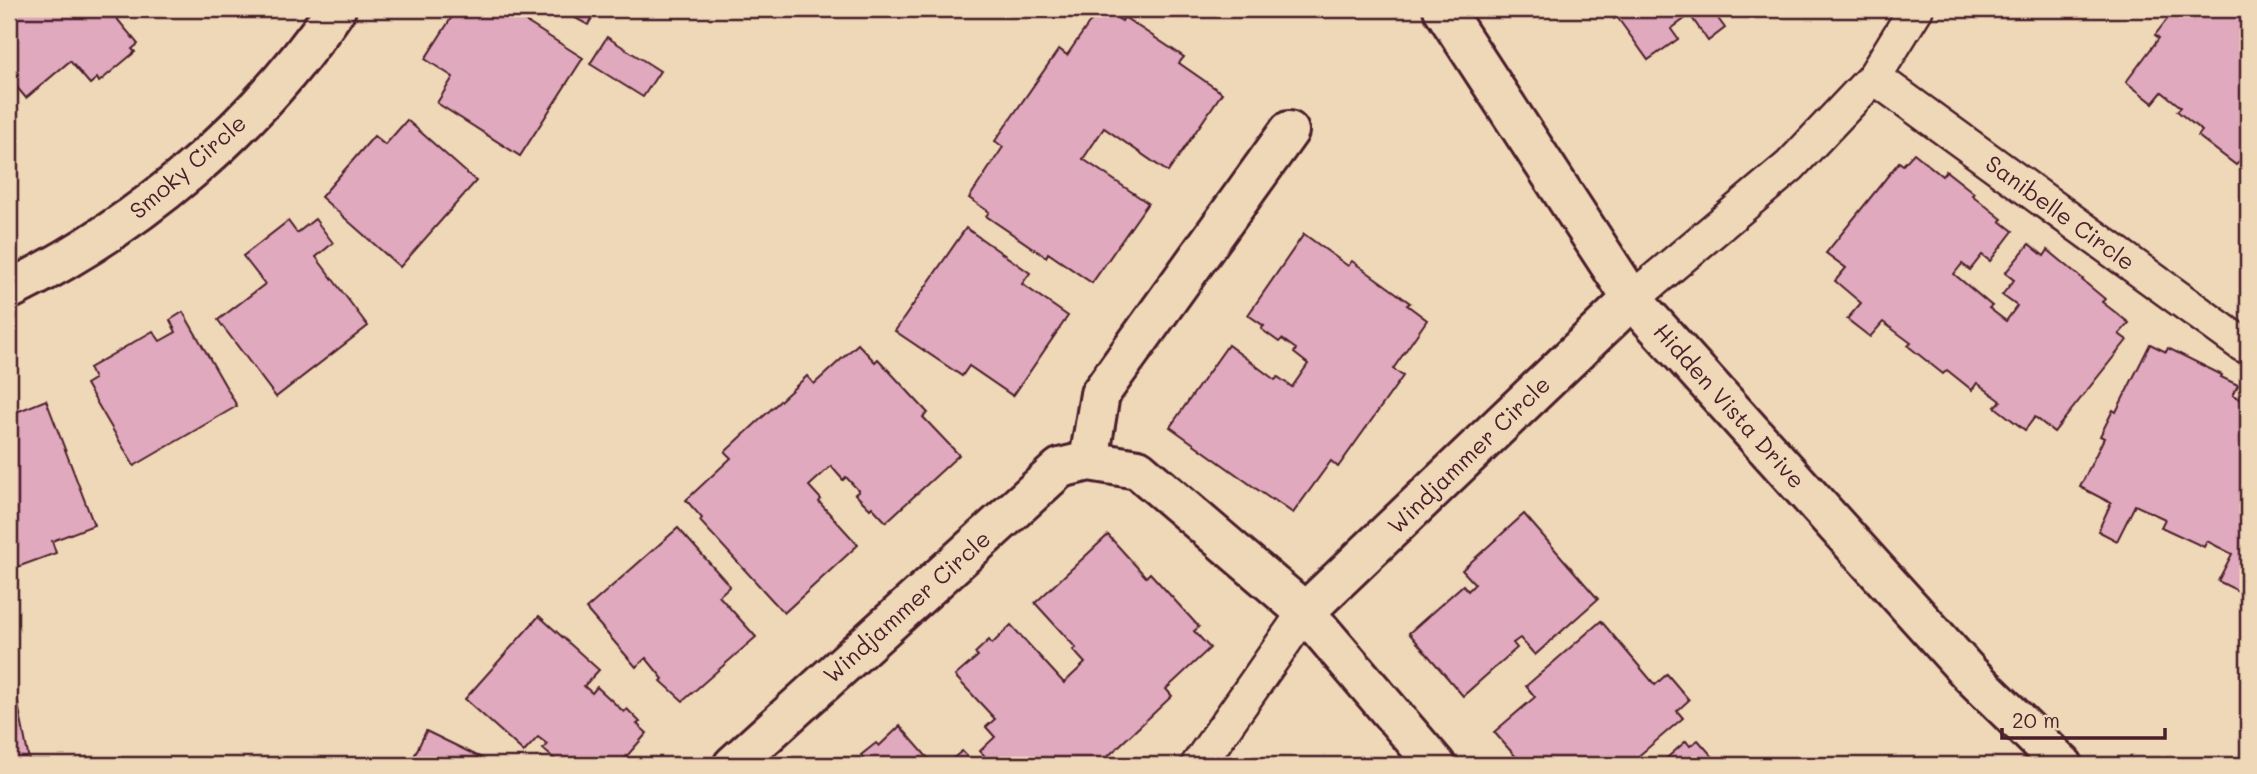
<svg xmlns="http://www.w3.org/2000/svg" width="2257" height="774" viewBox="0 0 2257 774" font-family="Mali,sans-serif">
<rect width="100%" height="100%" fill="#efd8b8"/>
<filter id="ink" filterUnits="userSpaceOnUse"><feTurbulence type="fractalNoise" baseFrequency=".0143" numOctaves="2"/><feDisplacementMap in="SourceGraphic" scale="14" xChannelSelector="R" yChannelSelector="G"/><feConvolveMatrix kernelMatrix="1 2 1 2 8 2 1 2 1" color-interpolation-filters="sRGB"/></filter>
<g filter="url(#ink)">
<g fill="#e0a9bd" stroke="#4a1f2b" stroke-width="2">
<polygon points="9,9 109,9 138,44 132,49 135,52 99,82 97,78 90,84 70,61 26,98 9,78"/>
<polygon points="457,9 506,9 583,58 520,156 437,103 453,77 425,59"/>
<polygon points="559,9 597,9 588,25"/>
<polygon points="1099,9 1103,9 1122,21 1124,17 1184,57 1179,63 1222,93 1168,172 1104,128 1083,159 1148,203 1092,283 1048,253 1046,257 986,216 989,212 969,198 1003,147 995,141 1059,49 1067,55"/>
<polygon points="1607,9 1711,9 1725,28 1708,41 1690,15 1671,29 1678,39 1648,60 1617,17 1614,19"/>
<polygon points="2183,9 2248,9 2248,166 2240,160 2236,165 2198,136 2202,131 2177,111 2181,107 2162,92 2153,103 2126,82 2159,38 2155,35 2172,13 2177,16"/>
<polygon points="607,37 660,71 643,97 590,64"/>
<polygon points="407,120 476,181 400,267 321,197 374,136 385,145"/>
<polygon points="1914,153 1942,176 1946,171 1974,193 1972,195 2002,219 2000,221 2013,231 1990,261 1982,255 1970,270 1962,264 1954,274 1992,306 1989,308 2006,321 2017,306 2002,295 2014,280 2005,273 2029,244 2044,256 2048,250 2083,279 2082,280 2105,299 2102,302 2129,323 2119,334 2127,340 2054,432 2035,417 2025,430 1995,407 2001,401 1977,383 1972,390 1947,370 1943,374 1908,346 1911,343 1883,322 1870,337 1847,319 1861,303 1835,281 1846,268 1826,253 1899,162 1903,165"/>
<polygon points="315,219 333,243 316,257 368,326 276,397 218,320 265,284 243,256 288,221 297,233"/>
<polygon points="966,228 1030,273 1022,284 1068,316 1013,396 969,366 962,376 895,331"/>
<polygon points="1304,234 1348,266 1352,261 1410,303 1407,305 1427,320 1393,369 1403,376 1338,467 1331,461 1293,513 1273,499 1272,500 1170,427 1228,345 1275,380 1278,377 1292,387 1308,364 1294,353 1296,349 1282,339 1279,342 1261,329 1264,326 1248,315"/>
<polygon points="183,312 237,406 134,466 86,384 94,379 89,368 153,331 160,341 176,332 170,320"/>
<polygon points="858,344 875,362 878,359 928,413 923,417 959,455 886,522 872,507 870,509 855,494 859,491 846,477 843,480 831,466 809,486 821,499 819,502 858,545 784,613 700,521 702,518 686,500 731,458 725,452 807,376 814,384"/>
<polygon points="2150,344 2166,352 2168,348 2222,375 2221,377 2238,385 2233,395 2248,403 2248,571 2238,591 2218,581 2232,554 2207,541 2204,547 2161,527 2165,519 2135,505 2117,541 2098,531 2111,503 2080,487 2104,438 2100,436 2113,410 2116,412"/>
<polygon points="46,400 94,525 52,541 56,553 9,570 9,415"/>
<polygon points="1524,514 1598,599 1535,655 1520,638 1513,643 1517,648 1463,696 1409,633 1463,585 1468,591 1475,584 1462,570"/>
<polygon points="678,528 730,586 719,596 756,637 683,701 661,681 663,679 646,658 636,667 586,609"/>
<polygon points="1108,535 1146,577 1150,573 1199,627 1194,631 1210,648 1166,689 1172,696 1102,762 1104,765 993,765 980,751 995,737 986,727 995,719 955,676 978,656 975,653 989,640 992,644 1011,625 1064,683 1085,663 1073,650 1076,648 1035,603"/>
<polygon points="539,616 599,670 584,686 592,693 597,687 624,712 627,709 640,722 637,724 647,733 619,765 561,765 543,749 547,744 538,737 524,752 465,699"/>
<polygon points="1601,621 1655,685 1667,674 1689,700 1677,711 1683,718 1628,765 1523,765 1494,732 1535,697 1526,686"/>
<polygon points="9,663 10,663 30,765 9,765"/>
<polygon points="900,726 934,765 857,765 864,759 861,755 876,743 879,746"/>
<polygon points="426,731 496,765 410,765"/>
<polygon points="1698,740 1720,765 1659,765 1686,741 1690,746"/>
<polygon points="962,751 975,765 945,765"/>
</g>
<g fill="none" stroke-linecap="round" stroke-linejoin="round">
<g stroke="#4a1f2b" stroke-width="38">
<g id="lane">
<polyline points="1916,9 1874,77 2243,345 2248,346"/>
<polyline points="1632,299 1790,166 1874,77"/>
<polyline points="1198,765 1305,612"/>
</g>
</g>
<g stroke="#4a1f2b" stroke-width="44">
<g id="street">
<path d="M9,290C139,226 254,129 336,9"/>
<polyline points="1089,461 1100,394 1289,131"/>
<polyline points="1305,612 1632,299"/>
<polyline points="733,765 1060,468 1089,461 1138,469 1305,612 1436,765"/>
</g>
</g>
<g stroke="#4a1f2b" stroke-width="44">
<polyline id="secondary" points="1443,9 1632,299 1970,674 2063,765"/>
</g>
<use href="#lane" stroke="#efd8b8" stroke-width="33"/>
<use href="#street" stroke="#efd8b8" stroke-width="38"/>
<use href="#secondary" stroke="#efd8b8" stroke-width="38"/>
</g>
</g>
<g text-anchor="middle" stroke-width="6" stroke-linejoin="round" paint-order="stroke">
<g font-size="23" fill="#4a1f2b" stroke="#efd8b8">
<text transform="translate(188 167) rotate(-41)" y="8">Smoky Circle</text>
<text transform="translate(2060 213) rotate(36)" y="8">Sanibelle Circle</text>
<text transform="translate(1729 406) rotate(48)" y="8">Hidden Vista Drive</text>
<text transform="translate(1469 455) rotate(-44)" y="8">Windjammer Circle</text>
<text transform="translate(907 607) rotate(-42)" y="8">Windjammer Circle</text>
</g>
</g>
<rect width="2257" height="774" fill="none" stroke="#efd8b8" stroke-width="35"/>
<rect x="18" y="18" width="2222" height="739" fill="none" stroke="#4a1f2b" stroke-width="2.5" filter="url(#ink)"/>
<path d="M2002 728v10h163v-10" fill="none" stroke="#4a1f2b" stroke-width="3.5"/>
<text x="2012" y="728" font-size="21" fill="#4a1f2b" stroke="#efd8b8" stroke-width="5" paint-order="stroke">20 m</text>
</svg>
